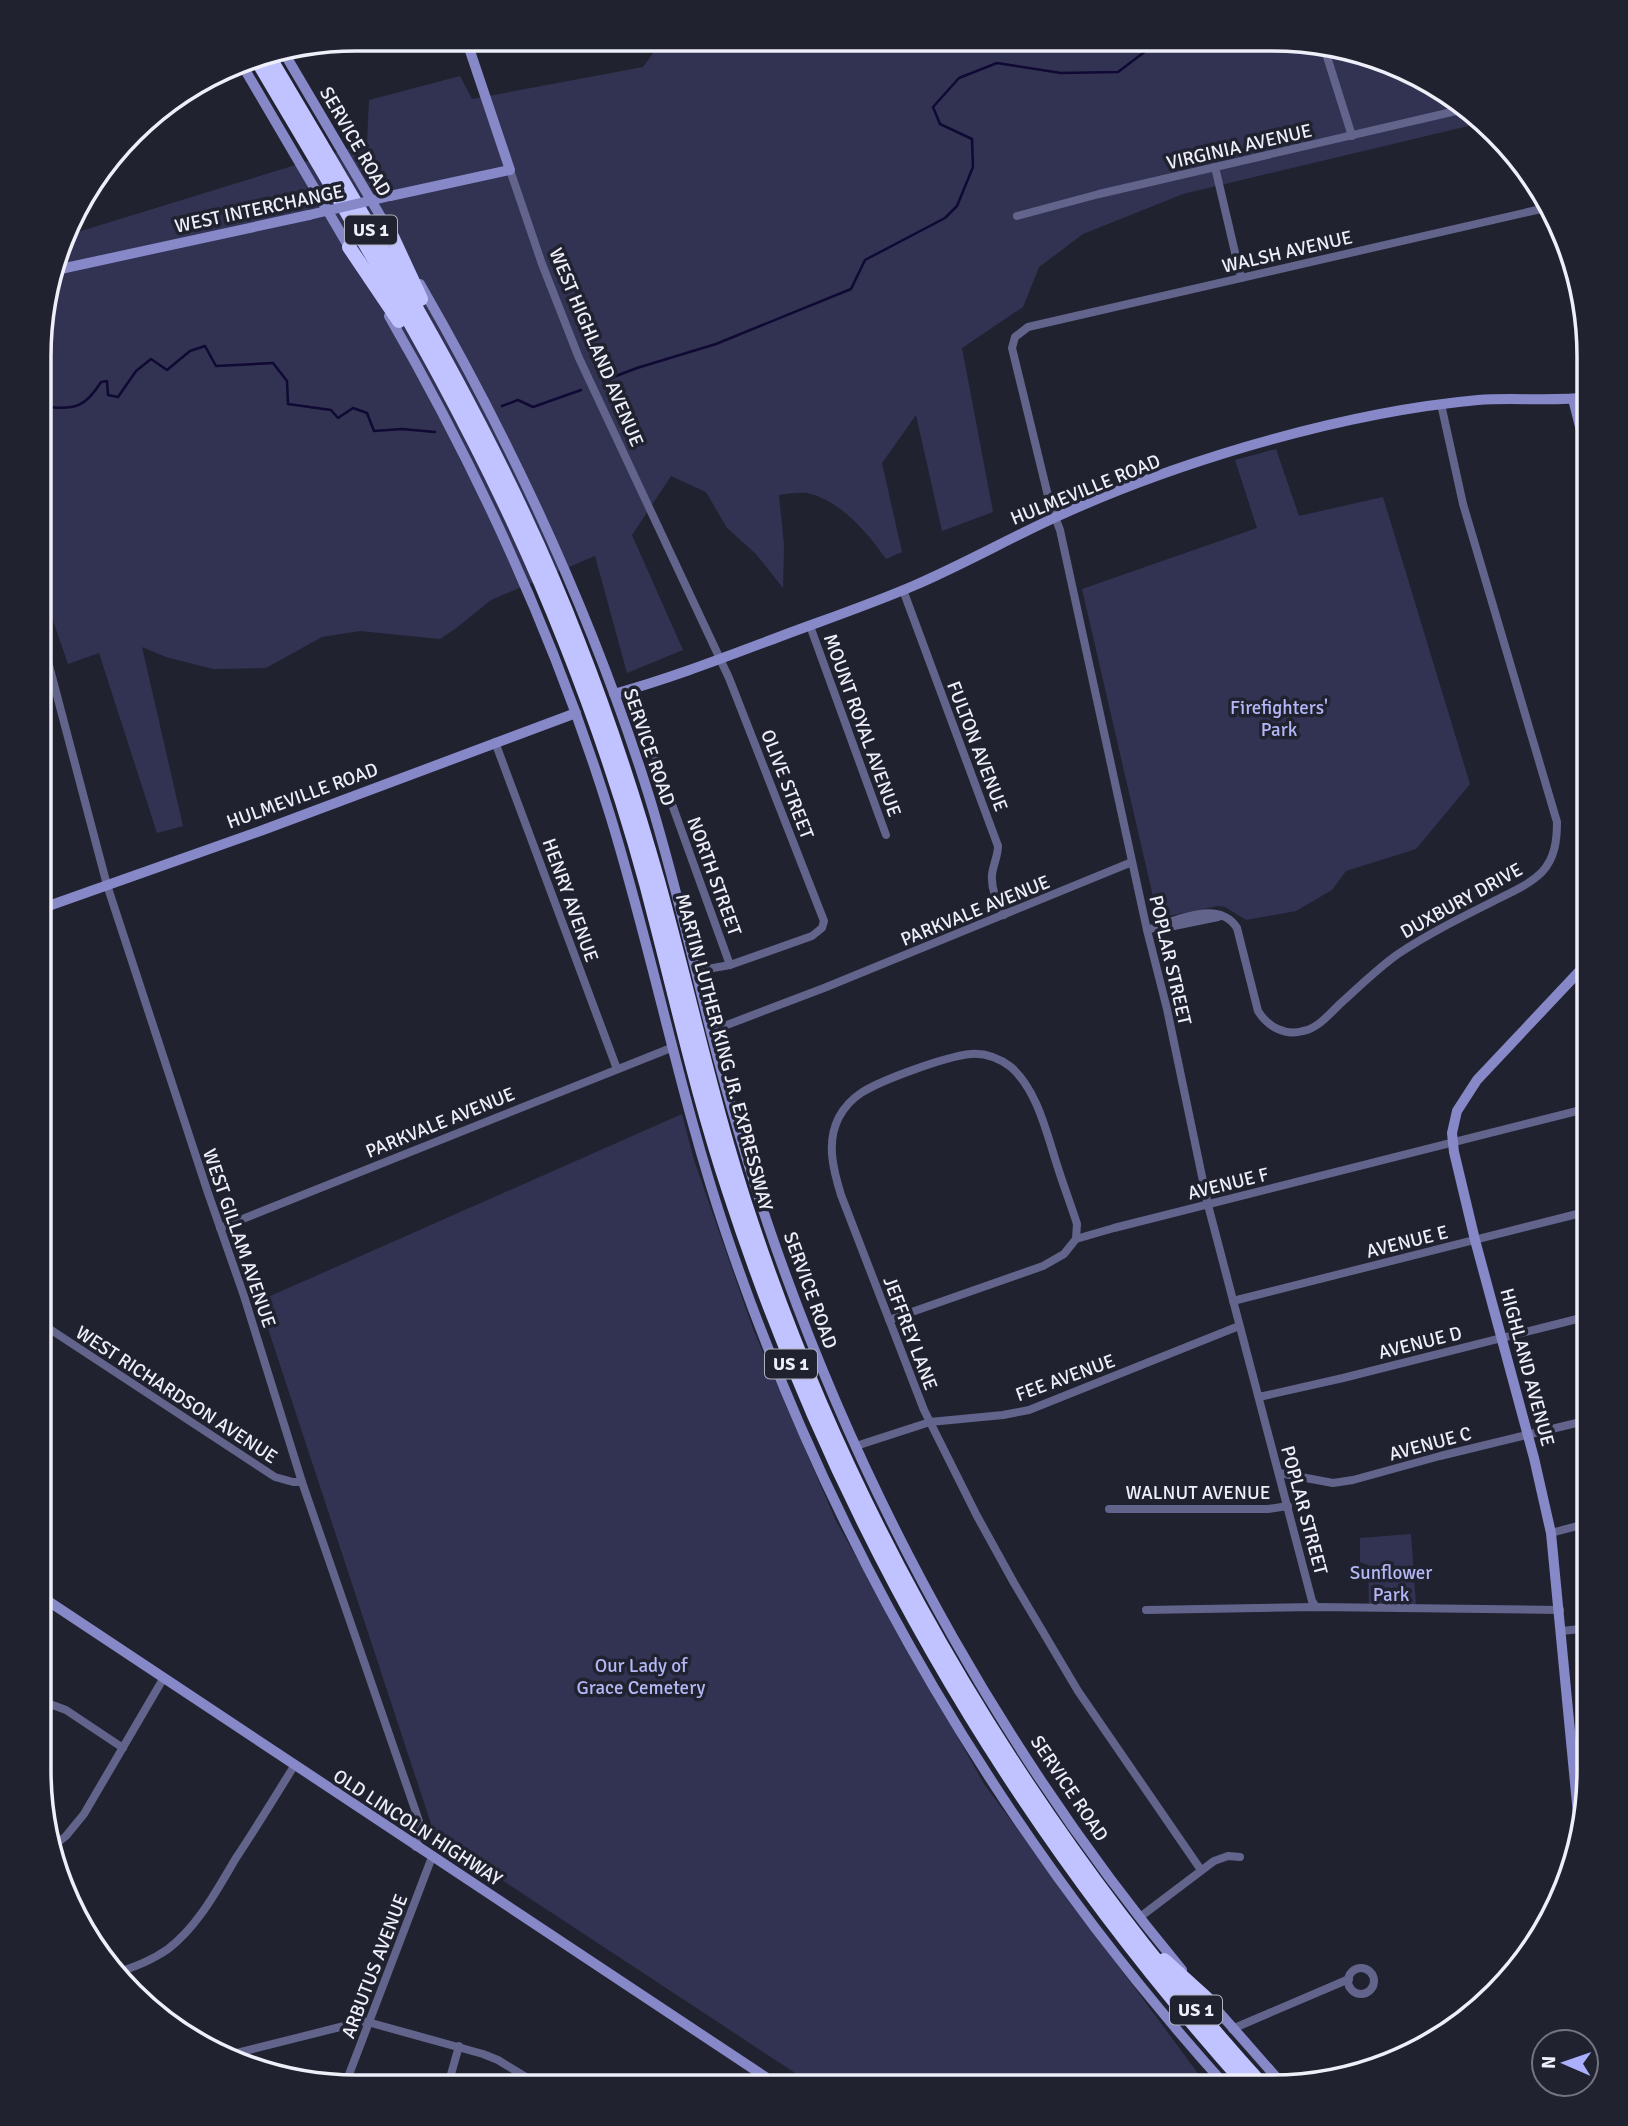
<svg xmlns="http://www.w3.org/2000/svg" width="1628" height="2126" viewBox="0 0 1628 2126" font-family="Signika,sans-serif">
<rect width="100%" height="100%" fill="#212230"/>
<g fill="#323353">
<path d="M663,39L1314,41L1393,63L1465,104L1481,123L1183,194L1083,234L1039,267L1023,307L962,348L993,512L942,531L916,415L882,463L902,552L886,559C868,533 840,500 807,493C798,492 787,494 779,495L784,545L783,588L756,554L727,528L706,492L671,476L632,535L683,650L627,673L595,556L491,600L455,629L440,639L360,631L322,637L266,668L213,669L166,657L142,647L183,826L157,833L99,653L68,664L41,586V314L68,235L367,143L369,100L460,76L472,99L643,67Z"/>
<polygon points="1276,449 1299,516 1383,497 1470,784 1416,849 1346,871 1332,890 1296,911 1246,920 1225,907 1218,906 1158,918 1082,589 1257,528 1235,460"/>
<polygon points="682,1114 694,1160 753,1329 836,1521 984,1784 1208,2087 815,2086 435,1836 259,1301"/>
<polygon points="1411,1534 1416,1606 1369,1606 1368,1565 1360,1562 1360,1538"/>
</g>
<g fill="none" stroke-linecap="round" stroke-linejoin="round">
<g stroke="#0f0934" stroke-width="2.5">
<polyline points="603,381 637,368 716,344 851,289 865,260 945,218 957,206 973,167 972,139 940,124 933,107 959,78 997,63 1061,73 1118,72 1159,41"/>
<polyline points="502,406 518,400 533,407 581,390"/>
<path d="M41,415L48,407C76,410 86,406 101,382L107,381L108,395L118,397L136,371L151,359L167,370L190,351L205,346L216,366L273,363L287,381L288,404L331,410L338,418L353,408L367,413L374,431L402,429L435,432"/>
</g>
<g stroke="#62648c" stroke-width="8">
<polyline points="1323,44 1352,136"/>
<polyline points="1215,167 1241,278"/>
<polyline points="510,170 542,264 579,358 729,678 824,921 822,928 812,936 730,965 696,971"/>
<polyline points="1017,216 1099,194 1469,108"/>
<path d="M903,590L998,846C998,856 993,865 992,875C991,888 997,903 1004,915"/>
<polyline points="810,626 886,835"/>
<polyline points="41,635 107,885 207,1190 244,1296 302,1482 419,1821 419,1837 416,1847"/>
<polyline points="495,742 617,1069"/>
<polyline points="656,760 730,965"/>
<polyline points="1169,927 1218,917"/>
<path d="M1147,930C1173,922 1218,898 1237,928L1258,1011C1268,1027 1285,1036 1303,1031C1319,1028 1330,1013 1341,1003C1360,986 1378,968 1398,954C1428,934 1460,918 1492,902C1509,893 1528,886 1542,872C1555,858 1557,840 1557,822L1463,504L1441,404"/>
<polyline points="711,1031 824,988 1132,862"/>
<polyline points="220,1228 671,1048"/>
<path d="M1076,1239L1077,1224C1071,1205 1064,1187 1058,1168C1047,1135 1038,1091 1011,1067C1000,1059 985,1053 971,1054C947,1056 881,1080 861,1093C852,1099 844,1108 839,1117C826,1142 833,1169 841,1195L924,1410L977,1516L1014,1583L1078,1691L1201,1870"/>
<polyline points="1233,1301 1589,1211"/>
<polyline points="889,1320 1043,1266 1064,1254 1076,1239 1114,1228 1589,1108"/>
<polyline points="39,1322 275,1477 293,1482 302,1482"/>
<polyline points="1259,1397 1343,1378 1589,1316"/>
<polyline points="856,1446 930,1422 1003,1415 1029,1410 1239,1326"/>
<polyline points="1279,1473 1333,1483 1353,1480 1440,1456 1589,1420"/>
<polyline points="1109,1509 1268,1509 1288,1506"/>
<polyline points="1551,1533 1589,1523"/>
<polyline points="1316,1607 1312,1601 1208,1205 1167,1009 1147,930 1060,530 1050,504 1012,348 1015,337 1028,327 1550,207"/>
<polyline points="1146,1610 1316,1607 1560,1610"/>
<polyline points="1562,1631 1589,1628"/>
<polyline points="39,1700 66,1710 123,1748"/>
<polyline points="56,1844 66,1836 84,1814 163,1679"/>
<polyline points="1140,1917 1214,1861 1228,1856 1240,1857"/>
<circle cx="1361" cy="1981" r="13"/>
<path d="M114,1974C133,1967 151,1961 168,1949C198,1926 217,1890 236,1858C256,1828 275,1797 294,1766"/>
<polyline points="1232,2029 1349,1979"/>
<polyline points="233,2054 364,2021 483,2054 498,2060 539,2085"/>
<polyline points="345,2085 432,1857"/>
<polyline points="448,2085 459,2046"/>
</g>
<g stroke="#8688c8" stroke-width="10">
<polyline points="283,51 391,234"/>
<polyline points="241,63 353,254"/>
<polyline points="390,196 510,170 466,39"/>
<polyline points="56,270 309,215"/>
<path d="M420,284C514,447 593,617 649,796C673,874 691,953 711,1032C732,1113 756,1194 785,1273C876,1524 1011,1764 1182,1970"/>
<path d="M389,316C480,474 556,640 610,815C653,954 680,1098 727,1236C833,1550 1005,1841 1227,2087"/>
<polyline points="1573,399 1589,462"/>
<path d="M614,694C672,678 728,656 784,635C827,619 871,604 913,586C962,565 1008,539 1056,517C1117,489 1181,466 1245,447C1320,425 1400,407 1478,400C1515,397 1553,402 1589,397"/>
<polyline points="40,909 263,830 576,713"/>
<polyline points="39,1595 779,2086"/>
<polyline points="1580,1835 1551,1533 1534,1458 1475,1240 1454,1152 1452,1133 1457,1111 1477,1080 1589,961"/>
<polyline points="1204,1995 1283,2085"/>
</g>
<g stroke="#c0c3ff" stroke-width="14">
<path d="M267,53C380,245 498,433 578,641C609,720 635,800 658,881C690,996 714,1112 752,1224C859,1545 1038,1838 1264,2087"/>
<path d="M254,55C367,247 484,435 565,642C602,735 633,829 657,926C680,1015 700,1104 729,1191C838,1526 1013,1825 1248,2087"/>
<polyline points="389,230 421,299"/>
<polyline points="349,247 399,321"/>
<polyline points="1164,1960 1207,1999"/>
</g>
<polyline stroke="#8688c8" stroke-width="10" points="309,215 390,196"/>
</g>
<g text-anchor="middle" stroke-width="7" stroke-linejoin="round" paint-order="stroke">
<g fill="#212230" stroke="#b0b2bd" stroke-width="2">
<rect x="345" y="215.5" width="52" height="29" rx="5"/>
<rect x="765" y="1349.5" width="52" height="29" rx="5"/>
<rect x="1170" y="1995.5" width="52" height="29" rx="5"/>
</g>
<g font-size="18" font-weight="bold" fill="#eeeff9">
<text x="371" y="236">US 1</text>
<text x="791" y="1370">US 1</text>
<text x="1196" y="2016">US 1</text>
</g>
<g font-size="19" fill="#eeeff9" stroke="#212230">
<text transform="translate(356 141) rotate(60)" y="7">SERVICE ROAD</text>
<text transform="translate(1239 146) rotate(-13)" y="7">VIRGINIA AVENUE</text>
<text transform="translate(259 208) rotate(-12)" y="7">WEST INTERCHANGE</text>
<text transform="translate(1287 251) rotate(-13)" y="7">WALSH AVENUE</text>
<text transform="translate(597 347) rotate(67)" y="7">WEST HIGHLAND AVENUE</text>
<text transform="translate(1085 489) rotate(-22)" y="7">HULMEVILLE ROAD</text>
<text transform="translate(863 725) rotate(70)" y="7">MOUNT ROYAL AVENUE</text>
<text transform="translate(978 746) rotate(69)" y="7">FULTON AVENUE</text>
<text transform="translate(650 747) rotate(71)" y="7">SERVICE ROAD</text>
<text transform="translate(788 784) rotate(69)" y="7">OLIVE STREET</text>
<text transform="translate(302 795) rotate(-20)" y="7">HULMEVILLE ROAD</text>
<text transform="translate(715 876) rotate(70)" y="7">NORTH STREET</text>
<text transform="translate(571 900) rotate(70)" y="7">HENRY AVENUE</text>
<text transform="translate(1461 900) rotate(-29)" y="7">DUXBURY DRIVE</text>
<text transform="translate(975 910) rotate(-22)" y="7">PARKVALE AVENUE</text>
<text transform="translate(1171 960) rotate(77)" y="7">POPLAR STREET</text>
<text transform="translate(725 1052) rotate(75)" y="7">MARTIN LUTHER KING JR. EXPRESSWAY</text>
<text transform="translate(440 1122) rotate(-22)" y="7">PARKVALE AVENUE</text>
<text transform="translate(1228 1183) rotate(-14)" y="7">AVENUE F</text>
<text transform="translate(240 1238) rotate(71)" y="7">WEST GILLAM AVENUE</text>
<text transform="translate(1407 1241) rotate(-14)" y="7">AVENUE E</text>
<text transform="translate(811 1290) rotate(70)" y="7">SERVICE ROAD</text>
<text transform="translate(911 1333) rotate(69)" y="7">JEFFREY LANE</text>
<text transform="translate(1420 1342) rotate(-14)" y="7">AVENUE D</text>
<text transform="translate(1528 1367) rotate(75)" y="7">HIGHLAND AVENUE</text>
<text transform="translate(1065 1377) rotate(-20)" y="7">FEE AVENUE</text>
<text transform="translate(177 1394) rotate(33)" y="7">WEST RICHARDSON AVENUE</text>
<text transform="translate(1430 1443) rotate(-15)" y="7">AVENUE C</text>
<text x="1198" y="1499">WALNUT AVENUE</text>
<text transform="translate(1305 1510) rotate(75)" y="7">POPLAR STREET</text>
<text transform="translate(1070 1788) rotate(56)" y="7">SERVICE ROAD</text>
<text transform="translate(418 1827) rotate(33)" y="7">OLD LINCOLN HIGHWAY</text>
<text transform="translate(374 1966) rotate(-69)" y="7">ARBUTUS AVENUE</text>
</g>
<g font-size="19" fill="#b4b8f6" stroke="#212230">
<text x="1279" y="714">Firefighters'<tspan x="1279" dy="22">Park</tspan></text>
<text x="1391" y="1579">Sunflower<tspan x="1391" dy="22">Park</tspan></text>
<text x="641" y="1672">Our Lady of<tspan x="641" dy="22">Grace Cemetery</tspan></text>
</g>
</g>
<path d="M0 0H1628V2126H0ZM356 51H1272A305 305 0 0 1 1577 356V1770A305 305 0 0 1 1272 2075H356A305 305 0 0 1 51 1770V356A305 305 0 0 1 356 51Z" fill="#212230" fill-rule="evenodd"/>
<path fill="none" stroke="#eeeff9" stroke-width="3.5" d="M356 51H1272A305 305 0 0 1 1577 356V1770A305 305 0 0 1 1272 2075H356A305 305 0 0 1 51 1770V356A305 305 0 0 1 356 51Z"/>
<g transform="translate(1565 2063) rotate(272)"><circle r="33" fill="#212230" stroke="#737480" stroke-width="2"/>
<path d="M0-5L12 26L0 18L-12 26Z" fill="#acaffb"/>
<text y="-10" font-size="19" font-weight="bold" text-anchor="middle" fill="#eeeff9">N</text>
</g>
</svg>
